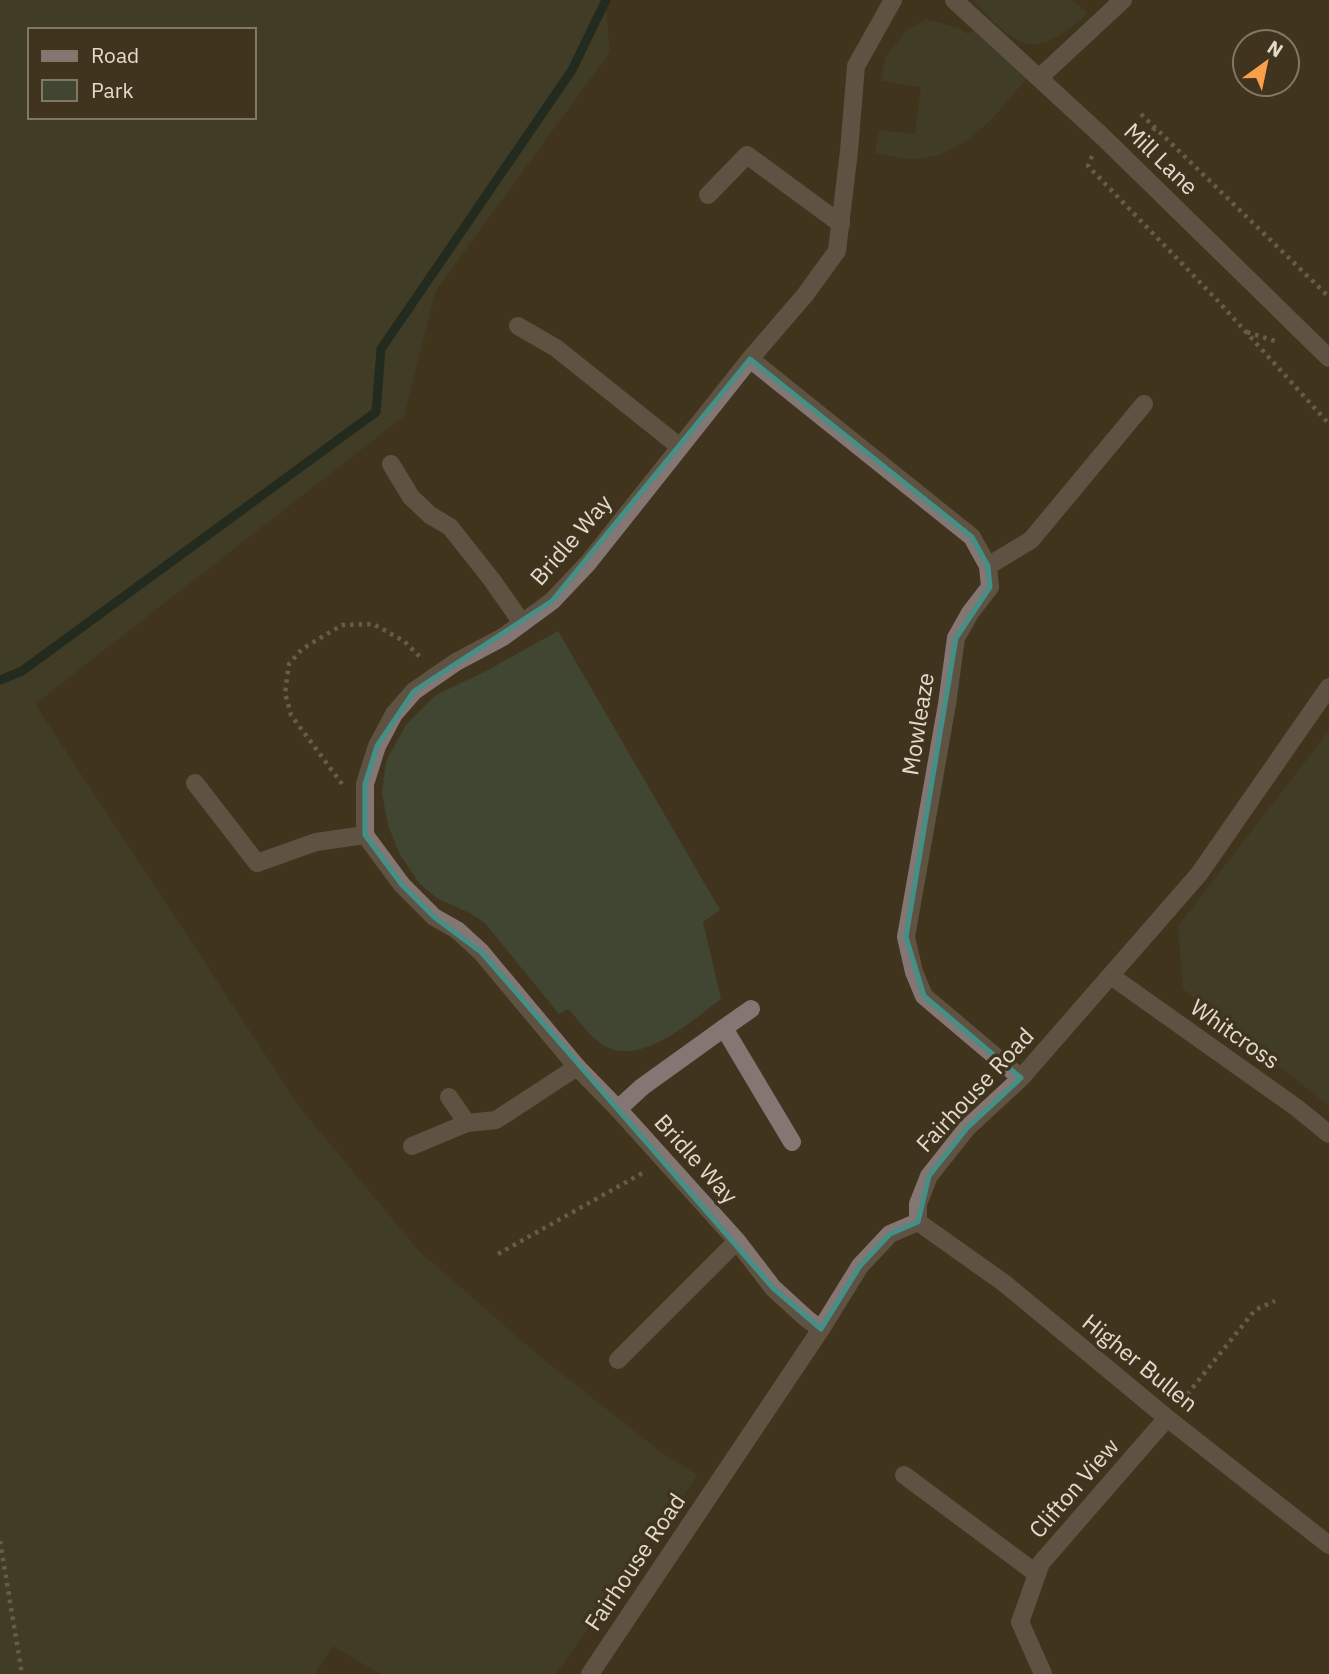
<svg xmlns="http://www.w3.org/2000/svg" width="1329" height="1674" viewBox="0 0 1329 1674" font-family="'IBM Plex Sans',sans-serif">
<rect width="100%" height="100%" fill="#40341e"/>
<g fill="#404632" fill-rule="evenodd">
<path d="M0,0H605L610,52L436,290L404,416L35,704L301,1109L418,1250L538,1355L662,1453L698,1475L556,1674H380L333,1646L314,1674H0ZM30,30H254V117H30Z"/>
<path d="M973,0H1073L1088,13C1032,63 1019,49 973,0Z"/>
<path d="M926,19L959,28L968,34L976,29L1026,79C997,114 967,154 918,159C905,160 888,155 875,153L879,130L915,134L921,87L881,81L885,57L908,29Z"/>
<path d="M558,631L720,910L703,922L721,999C694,1019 638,1070 602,1044C589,1036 579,1020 568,1009L559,1014L485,923L470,913L438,899L420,884L400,855L388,825L382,793L386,761L406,725L436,695L486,671Z"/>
<polygon points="1329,731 1329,1106 1183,989 1178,926"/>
</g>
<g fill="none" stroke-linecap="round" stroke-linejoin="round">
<polyline stroke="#002022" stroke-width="9" points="0,680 22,671 376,412 381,349 572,70 606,0"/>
<g stroke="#958c7a" stroke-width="4.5" stroke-dasharray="3.5 5" stroke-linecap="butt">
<polyline points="1141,114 1329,297"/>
<polyline points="1141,143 1155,128"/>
<polyline points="1092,156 1088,166 1218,301 1329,424"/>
<polyline points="1247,332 1278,342"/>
<polyline points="342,784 291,715 285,693 289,664 302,649 342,625 373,624 404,641 422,659"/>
<polyline points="498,1254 646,1171"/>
<polyline points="1182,1401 1255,1310 1275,1301"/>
<polyline points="0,1541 22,1674"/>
</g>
<g stroke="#847672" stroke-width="18">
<polyline points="954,0 1103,137 1329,358"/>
<polyline points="1039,78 1123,0"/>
<polyline points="708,195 747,155 841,224"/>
<polyline points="518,326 556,348 680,447"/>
<polyline points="750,359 972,537 988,566"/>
<polyline points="391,464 411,497 430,515 450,527 492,580 522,623"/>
<polyline points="195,783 257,863 316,842 365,835"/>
<polyline points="1111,976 1297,1108 1329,1134"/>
<polyline points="724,1028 751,1009"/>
<polyline points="1021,1078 924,996 914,972 906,937 947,704 956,638 970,613 990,587 988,566 1031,540 1144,404"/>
<polyline points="449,1097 467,1123 496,1120 577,1067"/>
<polyline points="618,1109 642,1087 724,1028 792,1142"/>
<polyline points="412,1146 467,1123"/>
<polyline points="918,1222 1004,1283 1167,1418 1329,1545"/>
<polyline points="821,1329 807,1319 773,1288 737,1241 618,1109 577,1067 481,952 457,930 434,917 402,885 365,835 365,784 377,746 394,714 414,691 456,662 503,637 552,601 588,563 750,359 805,295 837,251 849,151 856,66 893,0"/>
<polyline points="618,1360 737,1241"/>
<polyline points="904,1475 1037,1574"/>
<polyline points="590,1674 821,1329 860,1266 890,1234 918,1222 918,1204 929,1176 967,1128 1021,1078 1199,874 1329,687"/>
<polyline points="1043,1674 1020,1622 1041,1563 1167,1418"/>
</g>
</g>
<path d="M0 0H1329V1674H0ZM750,359L972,537L988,566L990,587L956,638L906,937L924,996L1021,1078L967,1128L929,1176L918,1222L890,1234L860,1266L821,1329L773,1288L481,952L434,917L402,885L365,835V784L377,746L414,691L552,601Z" fill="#40341e" fill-opacity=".55" fill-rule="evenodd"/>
<path fill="none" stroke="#448f86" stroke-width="5" stroke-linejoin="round" d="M750,359L972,537L988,566L990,587L956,638L906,937L924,996L1021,1078L967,1128L929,1176L918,1222L890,1234L860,1266L821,1329L773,1288L481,952L434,917L402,885L365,835V784L377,746L414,691L552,601Z"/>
<g text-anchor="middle" stroke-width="7" stroke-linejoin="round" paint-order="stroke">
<g font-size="23" fill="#e2dbcd" stroke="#40341e">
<text transform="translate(1161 159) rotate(44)" y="8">Mill Lane</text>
<text transform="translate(571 540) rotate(-49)" y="8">Bridle Way</text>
<text transform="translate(918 724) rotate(-81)" y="8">Mowleaze</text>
<text transform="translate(1235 1034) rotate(35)" y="8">Whitcross</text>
<text transform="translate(975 1090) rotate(-47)" y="8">Fairhouse Road</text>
<text transform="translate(696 1159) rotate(48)" y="8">Bridle Way</text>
<text transform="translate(1140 1363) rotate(39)" y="8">Higher Bullen</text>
<text transform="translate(1074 1488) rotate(-49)" y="8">Clifton View</text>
<text transform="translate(635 1562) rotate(-56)" y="8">Fairhouse Road</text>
</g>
</g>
<rect x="28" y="28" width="228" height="91" fill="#40341e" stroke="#817764" stroke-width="2"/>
<rect x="42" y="51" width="35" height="10" fill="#847672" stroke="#817764" stroke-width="2"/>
<text x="91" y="63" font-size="21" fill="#e2dbcd">Road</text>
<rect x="42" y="80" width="35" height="21" fill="#404632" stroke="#817764" stroke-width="2"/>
<text x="91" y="98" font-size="21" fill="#e2dbcd">Park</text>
<g transform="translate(1266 63) rotate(33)"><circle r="33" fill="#40341e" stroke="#817764" stroke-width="2"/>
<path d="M0-5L12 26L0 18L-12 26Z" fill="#f8a04b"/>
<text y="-10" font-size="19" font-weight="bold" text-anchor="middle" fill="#e2dbcd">N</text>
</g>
</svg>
